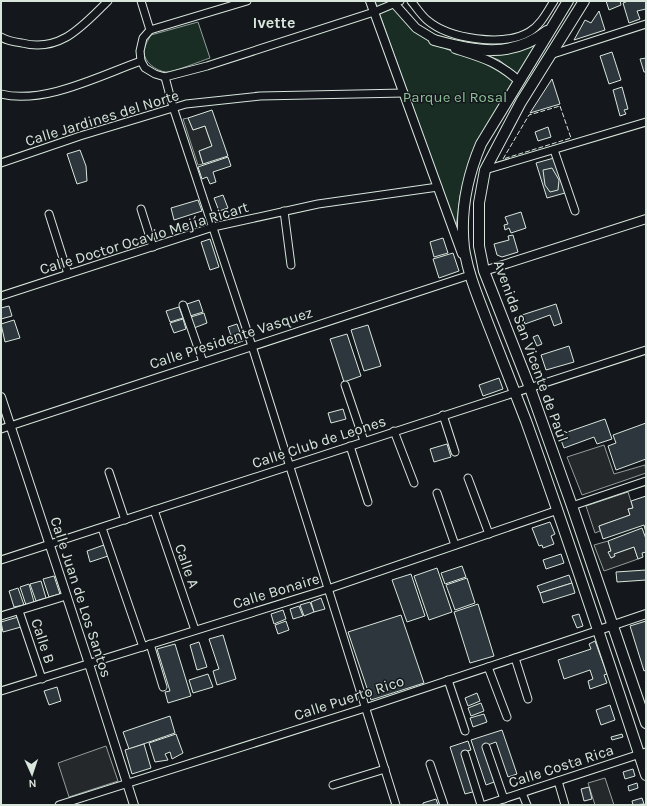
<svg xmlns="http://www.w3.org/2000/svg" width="647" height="806" viewBox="0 0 647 806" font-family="Karla,sans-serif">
<rect width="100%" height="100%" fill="#14181c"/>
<g fill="#1a2d24" stroke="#939e99">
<polygon points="375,1 389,1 446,49 492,64 515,81 468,165 460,196 456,227"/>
<path d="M198,22L210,58C201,61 174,72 166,72C156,71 144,62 144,52C144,47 148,40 151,35Z"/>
<polygon points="536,44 518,75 499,60 482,54"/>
</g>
<g fill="#24282b" stroke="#939e99">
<polygon points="188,118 193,130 205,126 212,146 199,151 203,164 198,165 183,119"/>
<polygon points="604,445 614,474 645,465 646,473 582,495 567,457"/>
<polygon points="628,492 633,508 628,509 630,515 599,526 600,531 595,533 586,506"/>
<polygon points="608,541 611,551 609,552 611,558 615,556 614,554 634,547 638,559 604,571 594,545"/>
<polygon points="106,746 118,781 69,797 58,763"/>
<polygon points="605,778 614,805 595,805 588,783"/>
</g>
<g fill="#2c363c" stroke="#d8e6dc">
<polygon points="606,1 620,1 621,5 609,10"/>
<polygon points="628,1 646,1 646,9 637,11 640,19 629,23 623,3"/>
<polygon points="599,11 605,30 574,40 585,20 591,23"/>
<polygon points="612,52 621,80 609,84 600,56"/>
<polygon points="646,58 646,72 644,72 640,59"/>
<polygon points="552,79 560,104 530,113"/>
<polygon points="622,87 628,109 624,110 626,114 620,116 613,90"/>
<polygon points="212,110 228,156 203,164 199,151 212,146 205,126 193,130 188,118"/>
<polygon points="548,127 551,137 538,141 535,132"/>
<polygon points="80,150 86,166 87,181 77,184 67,154"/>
<polygon points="228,157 231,166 213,172 216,182 210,184 207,177 202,179 198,167"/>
<polygon points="554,158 565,193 547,198 536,163"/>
<polygon points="552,168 559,180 558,190 550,192 545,185 543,170"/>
<polygon points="223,195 228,208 219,211 214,198"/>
<polygon points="198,200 202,211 174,220 171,208"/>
<polygon points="521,212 526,228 511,233 509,228 505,230 504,225 508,224 505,217"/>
<polygon points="513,235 518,252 502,257 497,255 494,244 509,240 508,236"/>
<polygon points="443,238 448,253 434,257 430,242"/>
<polygon points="210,239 219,267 210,270 201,242"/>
<polygon points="453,253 459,271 439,278 433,259"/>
<polygon points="199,300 203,312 190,316 187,304"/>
<polygon points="556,304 562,323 554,326 550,315 525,324 522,315"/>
<polygon points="9,306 12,316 1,319 1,308"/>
<polygon points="179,307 183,318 170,322 166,311"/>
<polygon points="204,313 207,323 194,328 191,317"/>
<polygon points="183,319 186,329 174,333 170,323"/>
<polygon points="14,320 20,338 5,342 1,324"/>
<polygon points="237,324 243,341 234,344 228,327"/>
<polygon points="368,325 381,366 364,371 351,330"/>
<polygon points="347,334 361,376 344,382 330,339"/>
<polygon points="538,335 542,344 537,346 533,337"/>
<polygon points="569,346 574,362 546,370 541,355"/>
<polygon points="499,378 503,389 483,396 479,385"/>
<polygon points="343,409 346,419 331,423 328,413"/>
<polygon points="605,419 612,439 597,444 594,437 564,448 559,435"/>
<polygon points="646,423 646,459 616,470 608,446 616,443 613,435"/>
<polygon points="447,444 451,457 434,462 430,449"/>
<polygon points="646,496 646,533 644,525 603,539 599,526 630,515 628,509 633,508 631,501"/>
<polygon points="550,522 555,534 551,536 554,544 543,548 542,545 539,546 532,528"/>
<polygon points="642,528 646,539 646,552 642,553 643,557 638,559 634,547 614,554 615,556 611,558 608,552 611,551 608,541"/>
<polygon points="104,545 108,556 90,562 87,551"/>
<polygon points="561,554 564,563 546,569 543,560"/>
<polygon points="462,566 466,577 445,584 441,573"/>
<polygon points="437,568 452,612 429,620 414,576"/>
<polygon points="646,570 646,580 617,582 616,572"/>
<polygon points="411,574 425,616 407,622 392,580"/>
<polygon points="569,575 572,583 540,593 537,586"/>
<polygon points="54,576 60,594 49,597 43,579"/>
<polygon points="467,578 475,603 455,610 446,585"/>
<polygon points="41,581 46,598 36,601 30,584"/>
<polygon points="572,583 575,593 543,603 540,593"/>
<polygon points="29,584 34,602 26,605 20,587"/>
<polygon points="18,588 24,605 14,607 9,591"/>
<polygon points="321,598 325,609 314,612 311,602"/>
<polygon points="310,602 314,612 304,616 300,605"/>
<polygon points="478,604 494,656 470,663 454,612"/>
<polygon points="299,606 303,616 293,619 290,609"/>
<polygon points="283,610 286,619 274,624 271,614"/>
<polygon points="579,614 583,626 577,628 572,616"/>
<polygon points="401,615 424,683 371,700 348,632"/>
<polygon points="18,617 21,627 3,632 1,622"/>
<polygon points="286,621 289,630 278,634 275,625"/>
<polygon points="646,621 646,670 644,671 630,626"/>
<polygon points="223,635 236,679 217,685 213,671 219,669 209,639"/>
<polygon points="595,641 607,674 604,675 607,683 590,689 588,681 593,679 590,670 564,679 558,660 591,649 589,644"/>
<polygon points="199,642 207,667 197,670 190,645"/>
<polygon points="175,644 191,696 168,703 165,692 170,691 157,649"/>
<polygon points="208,674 213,687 193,693 189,680"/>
<polygon points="57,687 61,701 49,705 44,691"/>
<polygon points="477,693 480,701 468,706 465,698"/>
<polygon points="481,703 484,711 471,716 468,708"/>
<polygon points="610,705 615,720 601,725 596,710"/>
<polygon points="484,714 487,722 473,727 470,718"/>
<polygon points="170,716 175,733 129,749 123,732"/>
<polygon points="502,730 517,774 508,777 496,742 485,746 497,781 486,785 471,740"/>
<polygon points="176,734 183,753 172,759 170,752 165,754 168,760 155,762 149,743"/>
<polygon points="622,734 623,737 612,740 611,737"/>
<polygon points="468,741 471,750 463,752 476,791 465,794 450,747"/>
<polygon points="144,744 151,768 132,774 125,750"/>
<polygon points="633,769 635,776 625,779 623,772"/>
<polygon points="637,783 638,788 629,791 628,786"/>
<polygon points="589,787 592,799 584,801 581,789"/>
<polygon points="642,798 644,804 633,805 632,801"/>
<polygon points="436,799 438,805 423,805 423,803"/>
</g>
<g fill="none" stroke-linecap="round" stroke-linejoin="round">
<g stroke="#d8e6dc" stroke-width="9">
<g id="minor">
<polyline points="141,1 150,30"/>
<polyline points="247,1 150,30 143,38 140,51 141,61 145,68 155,74 165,77 207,66 374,12 400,1"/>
<path d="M411,1C416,7 421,15 427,20C449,39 503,47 529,32C541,25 547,12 554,1"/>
<path d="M1,37C7,41 15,42 22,43C61,53 83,25 108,1"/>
<polyline points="550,55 646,24"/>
<polyline points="165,77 173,107 252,346 396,805"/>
<path d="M1,94C44,105 101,75 141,61"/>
<polyline points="554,150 575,211"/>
<polyline points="1,163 80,136 186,104 260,96 404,93"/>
<polyline points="485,170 646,122"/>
<polyline points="141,209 153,247"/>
<polyline points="284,211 291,265"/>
<polyline points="49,214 68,274"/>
<polyline points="1,296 213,227 318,204 438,187"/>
<polyline points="183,305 203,362"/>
<polyline points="345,385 364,441"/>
<polyline points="443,415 455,452"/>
<polyline points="1,429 470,275"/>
<polyline points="394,431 414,483"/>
<polyline points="350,446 368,502"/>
<polyline points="109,472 125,520"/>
<polyline points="468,478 489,534"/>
<polyline points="437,493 455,545"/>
<polyline points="572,506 646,481"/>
<polyline points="154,510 195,630"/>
<polyline points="102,528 143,647"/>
<polyline points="1,560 646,350"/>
<polyline points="19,611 42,679"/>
<polyline points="1,616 66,596"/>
<polyline points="150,644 163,687"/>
<polyline points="515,658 528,699"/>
<polyline points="488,667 507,717"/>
<polyline points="448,680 465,731"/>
<polyline points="1,691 328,589 558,510"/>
<polyline points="486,747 504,799"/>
<polyline points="465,754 481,805"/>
<polyline points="430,764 444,805"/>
<polyline points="558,781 565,805"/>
<polyline points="333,785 385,769"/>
<polyline points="522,793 527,805"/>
<polyline points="59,805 365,708 599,630"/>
<polyline points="485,805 646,752"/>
</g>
</g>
<g stroke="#d8e6dc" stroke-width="10">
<g id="tertiary">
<polyline points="370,1 462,254"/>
<polyline points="392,1 416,28 439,42"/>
<path d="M455,49C483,58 496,61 519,81"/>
<polyline points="484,271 646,219"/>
<polyline points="1,397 89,664 134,805"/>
<polyline points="599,630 646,614"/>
</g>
</g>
<g stroke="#d8e6dc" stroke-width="12">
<g id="primary">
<path d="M568,1L481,144C467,177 460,212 464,248C468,274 478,297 487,321C500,354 513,387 526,421C568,538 607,656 646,775"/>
<polyline points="584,1 521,102 485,170 479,203 479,246 484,271 530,388 572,506 646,723"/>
<path d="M434,40C474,51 511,59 547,31"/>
</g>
</g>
<use href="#minor" stroke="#14181c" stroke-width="7"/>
<use href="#tertiary" stroke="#14181c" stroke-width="8"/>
<use href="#primary" stroke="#14181c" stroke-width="10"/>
<polygon stroke="#d8e6dc" stroke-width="1" stroke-dasharray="5 2" stroke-linecap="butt" points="560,106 571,138 503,159 529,115"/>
</g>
<g text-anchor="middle" stroke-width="3" stroke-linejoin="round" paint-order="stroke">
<g font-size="15" fill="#8ac095" stroke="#14181c">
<text x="455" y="102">Parque el Rosal</text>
</g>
<g font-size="15" fill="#d8e6dc" stroke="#14181c">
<text transform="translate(102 118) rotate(-17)" y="5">Calle Jardines del Norte</text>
<text transform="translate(144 238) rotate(-17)" y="5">Calle Doctor Ocavio Mejía Ricart</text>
<text transform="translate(231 338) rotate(-18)" y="5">Calle Presidente Vasquez</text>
<text transform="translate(531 351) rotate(70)" y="5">Avenida San Vicente de Paúl</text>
<text transform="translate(319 442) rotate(-18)" y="5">Calle Club de Leones</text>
<text transform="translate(187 566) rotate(71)" y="5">Calle A</text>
<text transform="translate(276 591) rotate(-17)" y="5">Calle Bonaire</text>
<text transform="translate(81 597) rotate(72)" y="5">Calle Juan de Los Santos</text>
<text transform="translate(43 641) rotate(72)" y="5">Calle B</text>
<text transform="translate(349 698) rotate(-18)" y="5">Calle Puerto Rico</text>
<text transform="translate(561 766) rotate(-18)" y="5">Calle Costa Rica</text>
</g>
<g font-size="16" font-weight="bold" fill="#d8e6dc" stroke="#14181c">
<text x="274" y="28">Ivette</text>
</g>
</g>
<rect width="647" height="806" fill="none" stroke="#d8e6dc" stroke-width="4"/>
<g transform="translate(32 774) rotate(177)" stroke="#14181c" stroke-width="3" paint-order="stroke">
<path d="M0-3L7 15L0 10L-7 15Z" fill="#d8e6dc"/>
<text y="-6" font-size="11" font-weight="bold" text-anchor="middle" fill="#d8e6dc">N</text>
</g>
</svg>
